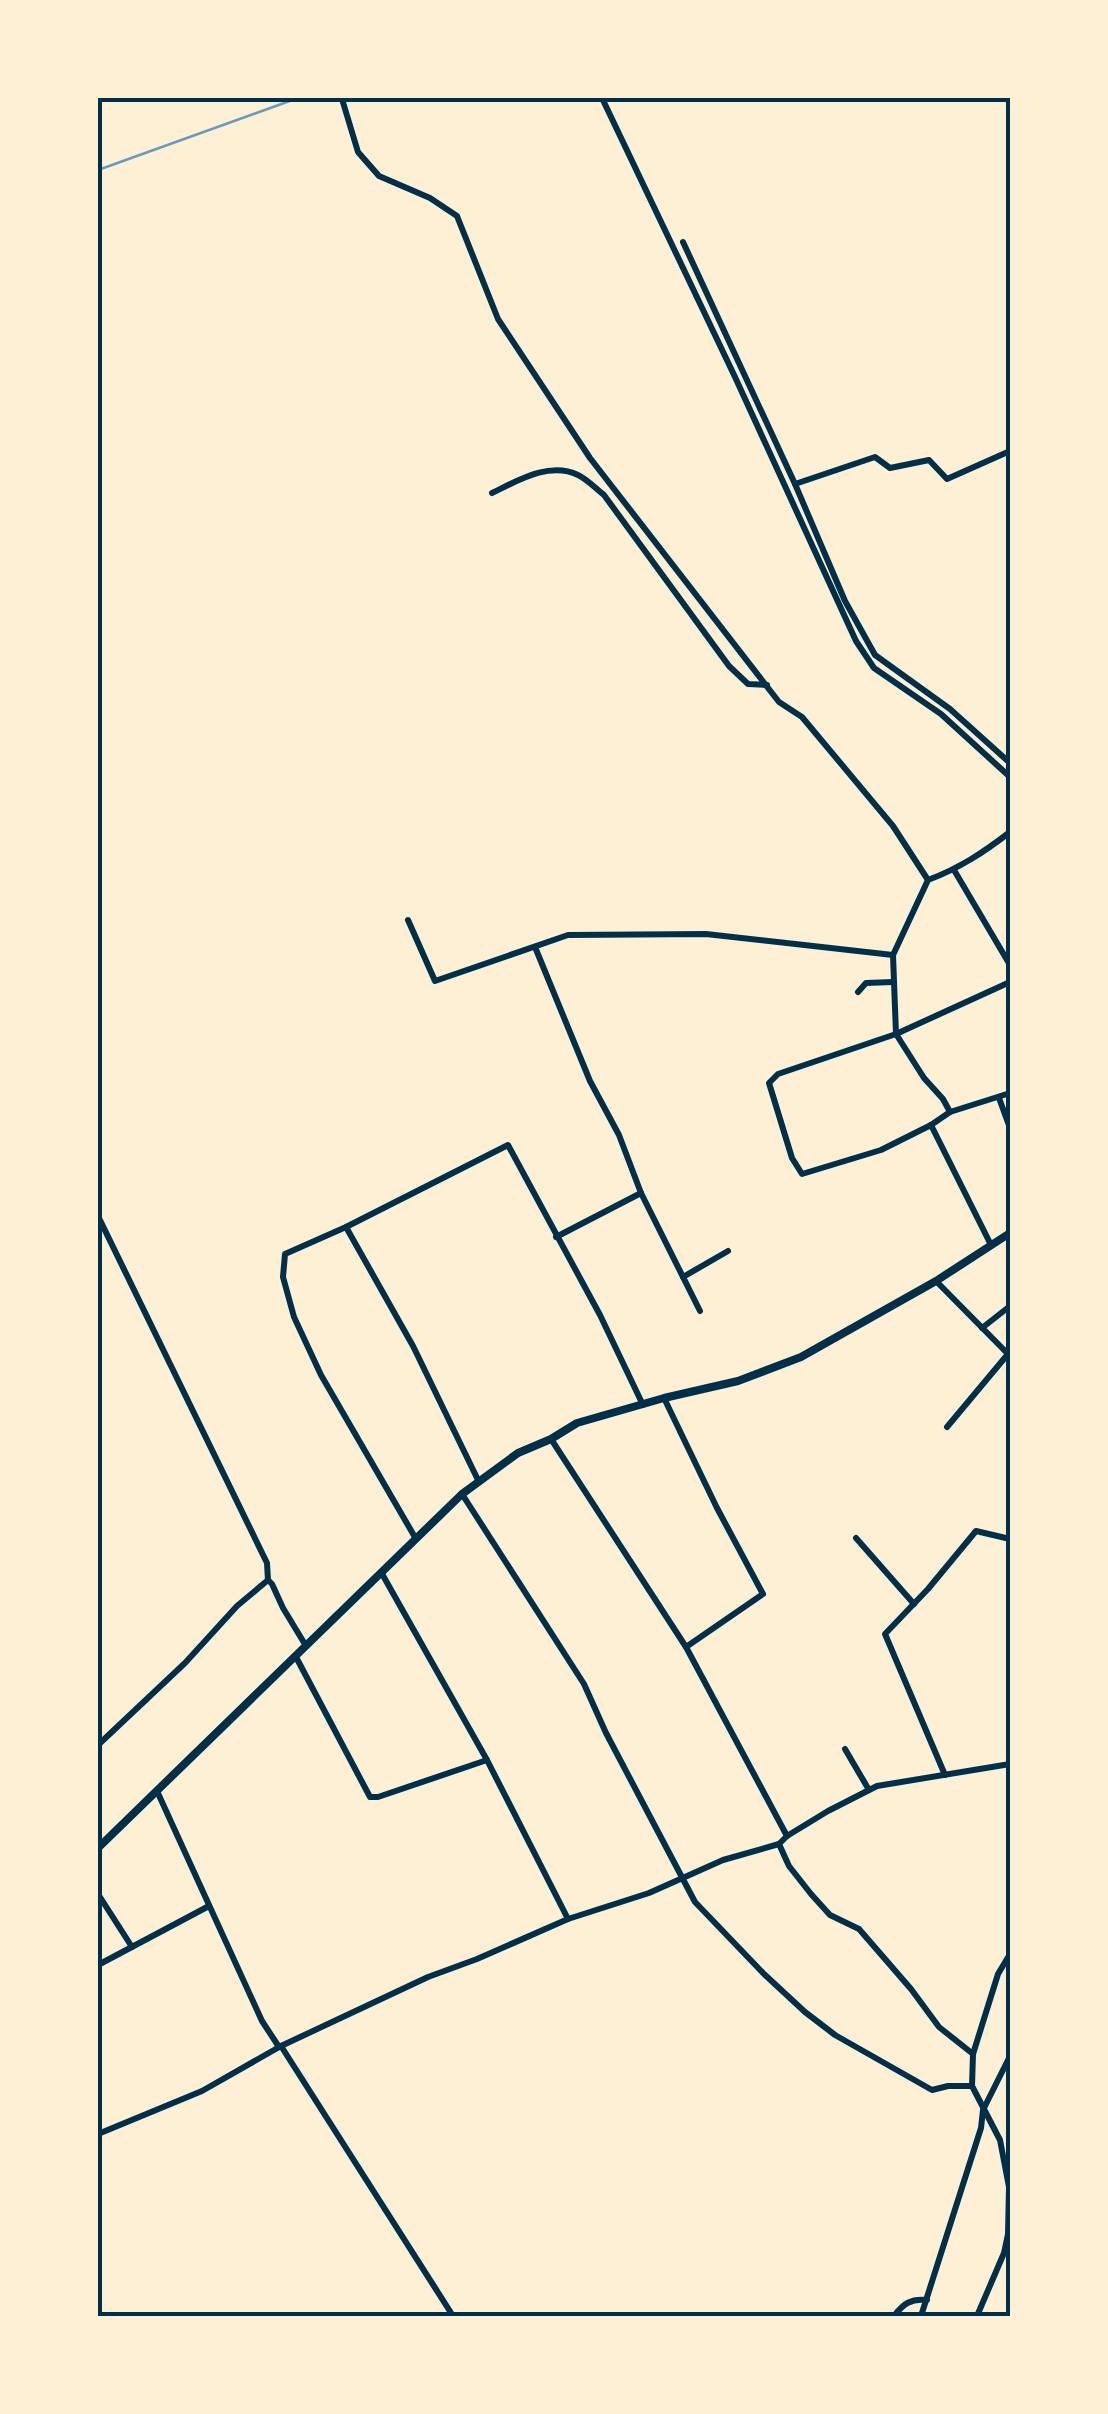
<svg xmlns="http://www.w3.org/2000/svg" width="1108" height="2414" viewBox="0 0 1108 2414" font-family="Helvetica,sans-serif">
<rect width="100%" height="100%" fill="#fdf0d5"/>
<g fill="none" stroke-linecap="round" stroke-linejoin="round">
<polyline stroke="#669bbc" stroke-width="2.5" points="98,170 298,98"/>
<g stroke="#003049" stroke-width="6">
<polyline points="602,98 735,377 856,641 874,668 941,714 1010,777"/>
<polyline points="342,99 358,152 379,176 430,198 457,216 498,319 590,458 779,702 802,717 893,826 928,880"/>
<polyline points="683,242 795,484 845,601 875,655 950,709 1010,763"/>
<polyline points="795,484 875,457 890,468 929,460 947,479 1010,451"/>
<path d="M492,493C517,481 549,461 578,475C587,479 596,489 604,495L729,666L748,684L767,685"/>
<polyline points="954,870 1010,965"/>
<polyline points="408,920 435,981 568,935 706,934 893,955"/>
<polyline points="535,947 590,1081 619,1135 641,1193 700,1311"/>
<polyline points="1010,982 896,1034 778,1074 769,1083 792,1158 802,1174 881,1150 931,1125 950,1112 1010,1093"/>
<polyline points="858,992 866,983 893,982"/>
<polyline points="999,1098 1010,1128"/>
<path d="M950,1112L943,1099L924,1078L896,1034L893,955L928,880C960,868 984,852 1010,832"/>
<polyline points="931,1125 991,1245"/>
<polyline points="98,1216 267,1563 268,1580 272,1584 283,1608 306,1646"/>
<polyline points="346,1227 413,1346 478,1480"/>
<polyline points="556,1237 641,1193"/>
<polyline points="683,1277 728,1251"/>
<polyline points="936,1281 1010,1356"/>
<polyline points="982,1328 1010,1306"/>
<polyline points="664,1398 717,1508 763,1594 686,1647"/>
<polyline points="947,1427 1008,1354"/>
<polyline points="551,1439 686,1647 787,1836"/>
<polyline points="462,1494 584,1684 606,1733 695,1902 764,1974 805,2012 835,2035 932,2090 948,2086 972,2086"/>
<polyline points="856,1538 914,1604"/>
<polyline points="416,1539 321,1375 294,1317 283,1277 285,1254 346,1227 508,1145 600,1315 643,1405"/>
<polyline points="381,1572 487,1760 568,1919"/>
<polyline points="296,1657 370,1797 378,1797 487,1760"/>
<polyline points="98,1745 185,1663 237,1606 268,1580"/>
<polyline points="845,1749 869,1790"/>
<polyline points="945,1775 885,1634 928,1589 976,1531 1010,1539"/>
<polyline points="157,1791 262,2021 279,2047"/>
<polyline points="779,1844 789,1866 811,1894 830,1915 859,1929 911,1989 939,2027 973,2054"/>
<polyline points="98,1894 132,1947"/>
<polyline points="98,1965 209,1906"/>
<polyline points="281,2046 453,2316"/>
<polyline points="98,2134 202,2091 281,2046 428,1977 477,1959 568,1919 649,1893 723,1860 779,1844 787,1836 828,1811 877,1786 1010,1764"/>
<path d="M894,2316C903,2304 911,2298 927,2300"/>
<polyline points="921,2316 981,2128 983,2110 1010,2056"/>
<polyline points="977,2316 1004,2253 1008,2234 1009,2187 1000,2140 972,2086 973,2054 998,1974 1010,1954"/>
</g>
<polyline stroke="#003049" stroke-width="8" points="98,1848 462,1494 518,1453 551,1439 577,1423 664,1398 738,1381 801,1357 936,1281 1010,1233"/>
</g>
<rect width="1108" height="2414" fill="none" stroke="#fdf0d5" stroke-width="200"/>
<rect x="100" y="100" width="908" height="2214" fill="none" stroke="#003049" stroke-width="4"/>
</svg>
